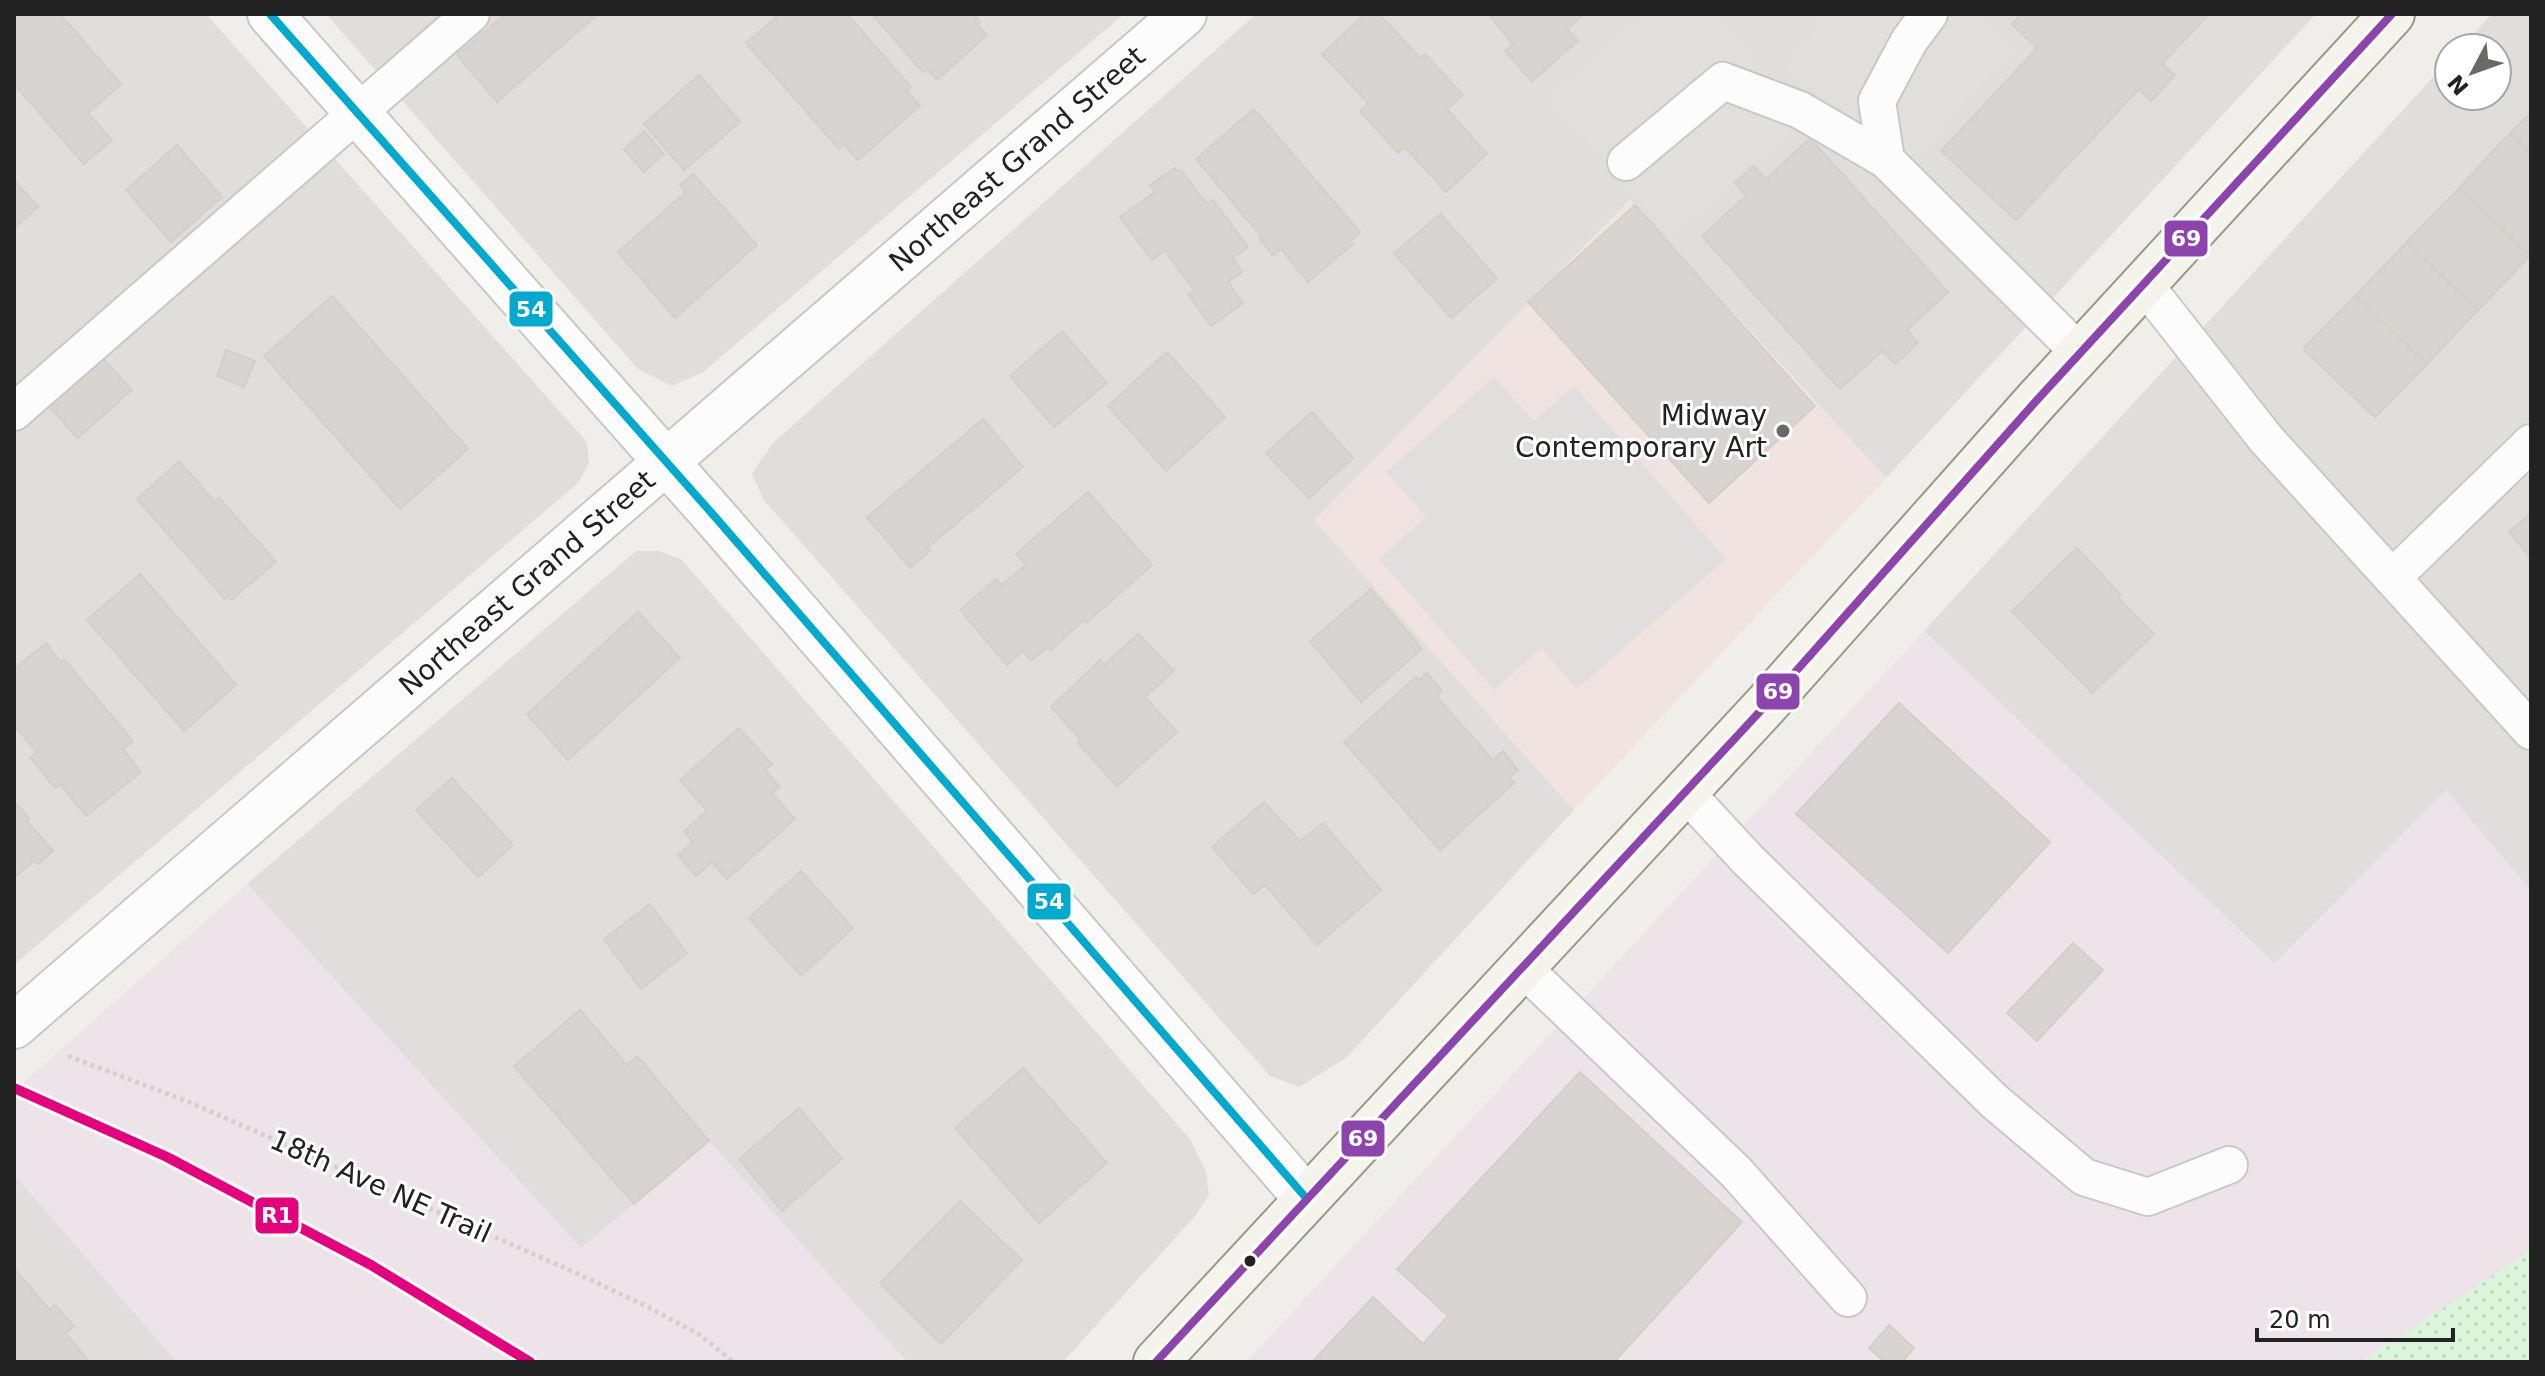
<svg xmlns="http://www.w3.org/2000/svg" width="2545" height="1376" viewBox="0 0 2545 1376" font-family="'DejaVu Sans',sans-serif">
<defs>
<pattern id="park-dots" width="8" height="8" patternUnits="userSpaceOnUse" patternTransform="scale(2)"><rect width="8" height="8" fill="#daf5da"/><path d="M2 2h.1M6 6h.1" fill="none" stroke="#bbd2bb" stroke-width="1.8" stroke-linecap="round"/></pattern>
</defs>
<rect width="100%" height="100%" fill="#f0eeeb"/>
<g fill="#dfdedc">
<polygon points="14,14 206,14 587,442 589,463 578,483 14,965"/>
<polygon points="326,14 1124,14 703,372 672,386 638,369"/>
<polygon points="1256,14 2316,14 1886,478 1630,200 1315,520 1574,810 1346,1058 1299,1087 1270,1076 763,499 752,473 773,443"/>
<polygon points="2492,14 2531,14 2531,891 2446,791 2275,964 1924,631 2449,60 2449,96 2497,96 2497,48 2460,48"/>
<polygon points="636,551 659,551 681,559 1190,1139 1206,1172 1209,1195 1195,1216 1063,1362 907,1362 709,1141 581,1249 247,884"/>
<polygon points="14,1174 177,1362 14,1362"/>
</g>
<polygon fill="#f1e3e1" points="1630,200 1886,478 1574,810 1314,520"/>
<g fill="#ede4e9">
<polygon points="1924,631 2274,964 2446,790 2531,891 2531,1251 2361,1362 1246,1362"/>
<polygon points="247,884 581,1248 709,1141 907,1362 177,1362 14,1174 14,1091"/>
</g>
<polygon fill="url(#park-dots)" points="2531,1251 2531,1362 2361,1362"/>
<g fill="#e0dfde">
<polygon points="1649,14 1711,14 1802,120 1670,234 1552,98"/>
<polygon points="1827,14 1979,14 1976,18 2010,52 1908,163 1787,69"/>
<polygon points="1494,377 1534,421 1574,386 1726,559 1577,689 1541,648 1494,690 1379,559 1426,517 1386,472"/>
</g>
<g fill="#d7d4d2" stroke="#d3d0cc" stroke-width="2">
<polygon points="14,14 60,14 121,84 88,113 112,140 84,164 14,84"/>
<polygon points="505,14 598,14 497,102 457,55"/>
<polygon points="780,14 847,14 911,87 907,91 920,106 858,160 844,145 839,149 746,43"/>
<polygon points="872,14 973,14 980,22 977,25 987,35 937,80 927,69 923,72"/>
<polygon points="1365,14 1379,14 1420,58 1425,54 1463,95 1447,109 1487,154 1446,192 1405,147 1398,153 1360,111 1368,103 1322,54"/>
<polygon points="1488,14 1584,14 1567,29 1578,41 1532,81 1505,51 1513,44"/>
<polygon points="2021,14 2209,14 2162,64 2175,75 2151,101 2139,89 2016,220 1941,151 2037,48 2012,24"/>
<polygon points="699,75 740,122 684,170 644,124"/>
<polygon points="1254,109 1360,232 1350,241 1353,244 1308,282 1281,249 1273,256 1260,239 1262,237 1196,159"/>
<polygon points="2531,112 2531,154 2510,133"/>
<polygon points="644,131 664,154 644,172 624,149"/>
<polygon points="2510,133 2531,154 2530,256 2459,188"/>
<polygon points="1810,138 1948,292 1907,330 1918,343 1895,364 1882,351 1840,389 1702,236 1746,196 1735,183 1753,166 1766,179"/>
<polygon points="177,145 222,197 171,242 126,190"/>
<polygon points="1175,168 1178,172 1181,170 1207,204 1213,200 1248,247 1233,258 1242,272 1228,282 1243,303 1211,326 1188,294 1194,290 1165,251 1152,260 1120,217 1155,192 1150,185"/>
<polygon points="693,174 757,245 675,318 618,252 686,192 680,185"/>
<polygon points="14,180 38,207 14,228"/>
<polygon points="2459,188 2530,256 2478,310 2407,242"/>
<polygon points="1635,205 1815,406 1709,503 1528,302"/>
<polygon points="1441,214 1497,279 1451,318 1394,253"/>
<polygon points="2407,242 2478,310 2427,364 2355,296"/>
<polygon points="332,296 468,449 400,509 264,356"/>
<polygon points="2355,296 2427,364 2375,417 2303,349"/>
<polygon points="1062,331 1107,383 1054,427 1010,376"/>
<polygon points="226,350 255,361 244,387 217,376"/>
<polygon points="1167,352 1225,417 1166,471 1108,406"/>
<polygon points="102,358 132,390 78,438 46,403"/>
<polygon points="1312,412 1353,458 1309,498 1266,453"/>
<polygon points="983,419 1023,467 927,548 930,551 910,568 867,517"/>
<polygon points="179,461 215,502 219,498 276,562 231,600 227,596 225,599 137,499"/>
<polygon points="1088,492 1152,565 1086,623 1084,620 1051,650 1048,647 1031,661 1023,651 1007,665 960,610 996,579 1002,585 1026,565 1016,554"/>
<polygon points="2531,513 2531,558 2509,532"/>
<polygon points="2077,548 2121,595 2118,598 2154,634 2092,693 2012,611"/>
<polygon points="140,574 236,685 184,731 87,620"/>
<polygon points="1371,589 1422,649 1361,702 1310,641"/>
<polygon points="638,612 680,658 568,760 527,714"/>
<polygon points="1138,634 1174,671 1145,697 1177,732 1117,786 1078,743 1081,740 1051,707 1100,660 1104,665"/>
<polygon points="46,643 61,662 64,659 133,741 123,749 141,772 86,816 60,784 55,788 30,758 37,752 14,725 14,669"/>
<polygon points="1427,673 1442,691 1436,696 1493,760 1503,751 1518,770 1510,778 1514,783 1440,850 1344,742 1416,677 1419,680"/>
<polygon points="1899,703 2050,842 1948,953 1796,814"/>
<polygon points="739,728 772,764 765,770 780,787 772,793 795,819 727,879 712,862 696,876 678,855 693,842 684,831 707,811 680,780"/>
<polygon points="452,778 513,845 478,877 416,810"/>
<polygon points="14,801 29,818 26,820 53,851 38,864 35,860 14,878"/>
<polygon points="1264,802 1300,841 1323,823 1381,890 1317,945 1265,885 1253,894 1212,847"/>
<polygon points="801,871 853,928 801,976 749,918"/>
<polygon points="650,904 687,953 641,989 604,939"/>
<polygon points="2073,943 2103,970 2037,1041 2007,1013"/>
<polygon points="580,1010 627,1065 637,1056 709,1141 634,1204 514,1066"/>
<polygon points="1023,1068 1107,1163 1039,1223 955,1128"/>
<polygon points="1580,1072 1742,1222 1614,1362 1312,1362 1373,1297 1423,1344 1448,1316 1397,1269"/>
<polygon points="799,1108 842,1159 782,1211 739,1159"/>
<polygon points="960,1201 1022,1260 941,1344 880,1283"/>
<polygon points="14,1268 50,1310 55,1305 74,1326 65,1333 90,1362 14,1362"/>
<polygon points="1889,1325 1914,1348 1902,1362 1885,1362 1869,1348"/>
</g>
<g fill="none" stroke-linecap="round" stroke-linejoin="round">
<g stroke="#c9c8c7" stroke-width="40">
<g id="lane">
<polyline points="1929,14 1909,41 1877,101 1886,160 2080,353"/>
<polyline points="1626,162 1723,81 1800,110 1886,160"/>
<polyline points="2144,284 2266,439 2531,731"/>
<polyline points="14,412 471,14"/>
<polyline points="2392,578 2531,443"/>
<polyline points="1685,792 1748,860 1994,1101 2084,1177 2148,1197 2229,1165"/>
<polyline points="1521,966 1736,1172 1848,1298"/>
</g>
</g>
<g stroke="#c9c8c7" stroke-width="48">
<g id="street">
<polyline points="270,14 716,518 1307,1199"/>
<path id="s1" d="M14,1026L1184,14"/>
</g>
</g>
<g stroke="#999a82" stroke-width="48">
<polyline id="secondary" points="1156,1362 1765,706 2037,400 2392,14"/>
</g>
<polyline stroke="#dccecd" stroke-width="5" stroke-dasharray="4 4" stroke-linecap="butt" points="68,1056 189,1102 574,1272 642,1304 697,1333 734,1362"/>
<use href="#lane" stroke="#fdfcfc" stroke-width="36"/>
<use href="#street" stroke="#fdfcfc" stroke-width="44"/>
<use href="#secondary" stroke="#f4f4ed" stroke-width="44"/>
<g stroke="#fff" stroke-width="14">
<polyline id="bus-1" points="270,14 716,518 1307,1199"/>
</g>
<g stroke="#fff" stroke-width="14">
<polyline id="bus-2" points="1156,1362 1765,706 2037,400 2392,14"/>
</g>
<use href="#bus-1" stroke="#00a9ce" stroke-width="8"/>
<use href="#bus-2" stroke="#8e44ad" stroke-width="8"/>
<g stroke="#fff" stroke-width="16">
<polyline id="rail-1" points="14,1088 167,1157 371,1265 530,1362"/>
</g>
<use href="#rail-1" stroke="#e5007d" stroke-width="10"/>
</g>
<circle fill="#6a6968" stroke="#fff" stroke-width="3" cx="1783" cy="431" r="8"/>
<circle fill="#222" stroke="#fff" stroke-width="3" cx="1250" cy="1261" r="7"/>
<g text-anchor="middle" stroke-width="6" stroke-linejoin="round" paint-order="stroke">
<g font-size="28" fill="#222" stroke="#fff">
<text dy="10" stroke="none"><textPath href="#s1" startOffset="1326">Northeast Grand Street</textPath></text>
<text dy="10" stroke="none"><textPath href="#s1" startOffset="678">Northeast Grand Street</textPath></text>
<text transform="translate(381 1186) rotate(24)" y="10">18th Ave NE Trail</text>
</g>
<g font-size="28" fill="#222" stroke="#fff" text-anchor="end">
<text x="1767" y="425">Midway<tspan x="1767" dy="32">Contemporary Art</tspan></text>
</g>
</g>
<g stroke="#fff" stroke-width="3">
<rect x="2163" y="219" width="46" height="39" rx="8" fill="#8e44ad"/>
<rect x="508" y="290" width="46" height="38" rx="8" fill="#00a9ce"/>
<rect x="1755" y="672" width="46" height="39" rx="8" fill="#8e44ad"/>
<rect x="1026" y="882" width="46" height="39" rx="8" fill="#00a9ce"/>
<rect x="1340" y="1119" width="46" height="39" rx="8" fill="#8e44ad"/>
<rect x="254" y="1196" width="46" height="39" rx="8" fill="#e5007d"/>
</g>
<g font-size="22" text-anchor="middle" font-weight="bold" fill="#fff">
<text x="2186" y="246">69</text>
<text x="531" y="317">54</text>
<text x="1778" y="699">69</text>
<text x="1049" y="909">54</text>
<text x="1363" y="1146">69</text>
<text x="277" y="1223">R1</text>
</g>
<rect width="2545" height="1376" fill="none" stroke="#222222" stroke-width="32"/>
<g transform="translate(2473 72) rotate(229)"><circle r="38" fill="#ffffff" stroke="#a7a7a7" stroke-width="2"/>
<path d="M0-6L14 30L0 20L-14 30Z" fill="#6a6968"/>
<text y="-12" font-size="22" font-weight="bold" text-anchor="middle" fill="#222222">N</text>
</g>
<path d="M2257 1328v12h196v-12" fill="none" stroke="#222222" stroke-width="4"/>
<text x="2269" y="1328" font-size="24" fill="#222222" stroke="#ffffff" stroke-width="6" paint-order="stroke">20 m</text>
</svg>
